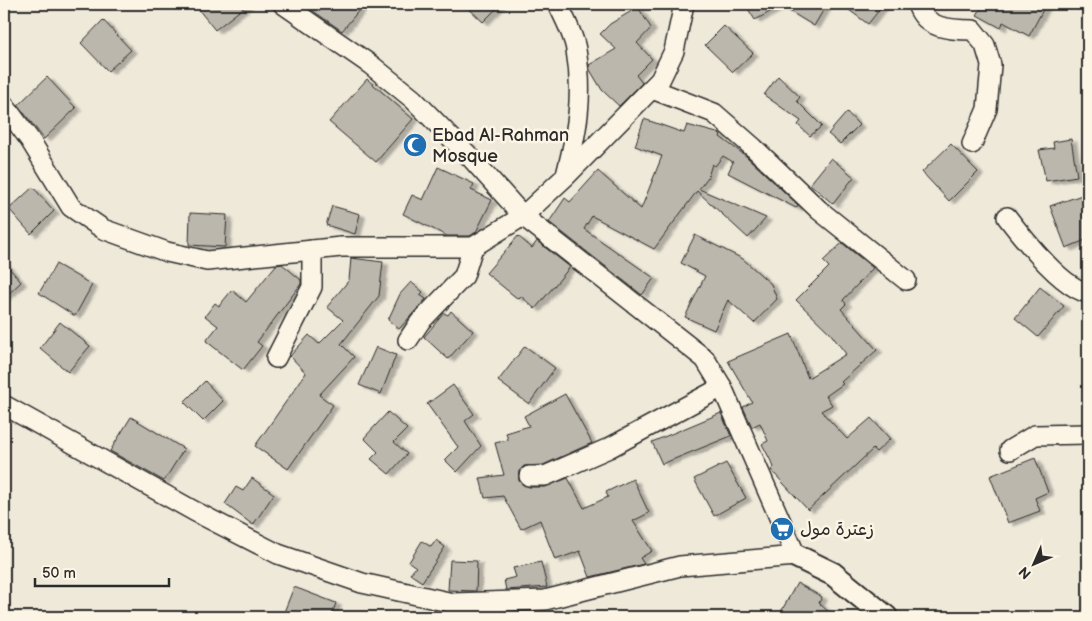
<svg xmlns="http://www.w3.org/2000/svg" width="1092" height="621" viewBox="0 0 1092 621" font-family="'Balsamiq Sans','Playpen Sans Arabic',sans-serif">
<defs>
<filter id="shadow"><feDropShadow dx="5.5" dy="3" stdDeviation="1" flood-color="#0004"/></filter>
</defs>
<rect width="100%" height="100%" fill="#efe9da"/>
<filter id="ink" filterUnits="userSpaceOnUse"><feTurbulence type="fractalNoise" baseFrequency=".02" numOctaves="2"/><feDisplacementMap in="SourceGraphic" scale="10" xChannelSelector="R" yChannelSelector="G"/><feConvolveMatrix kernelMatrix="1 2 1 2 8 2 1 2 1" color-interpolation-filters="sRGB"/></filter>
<g filter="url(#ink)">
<g fill="#bcb7ac" stroke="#2b2b2b" filter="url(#shadow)">
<polygon points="194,4 248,4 215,30"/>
<polygon points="313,4 364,4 342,31 309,8"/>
<polygon points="464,4 501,4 483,22"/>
<polygon points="745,4 827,4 814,26 781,6 755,20"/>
<polygon points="841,4 884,4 868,24"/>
<polygon points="984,4 1046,4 1029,36 1003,22 1001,28 977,15"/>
<polygon points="638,7 651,28 637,43 652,59 636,75 642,83 619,106 602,90 590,70 589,65 616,49 600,34 610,24"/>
<polygon points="103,20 131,50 108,71 81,43"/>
<polygon points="724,26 753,53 733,72 705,45"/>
<polygon points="778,76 800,97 797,101 822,126 810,136 798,125 801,121 764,95"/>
<polygon points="47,77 76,108 44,139 18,105"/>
<polygon points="367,79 413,119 376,162 329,122"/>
<polygon points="847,112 859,125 840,144 828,134"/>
<polygon points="644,119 684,133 687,125 721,134 720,137 746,156 798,205 796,208 728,173 733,162 723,156 715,166 712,164 708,177 699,189 766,218 748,238 697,191 654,249 592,216 584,229 654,278 642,295 549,222 565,198 570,202 598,171 641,209 662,156 635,146"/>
<polygon points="1071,139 1077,176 1046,181 1039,150 1054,148 1053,142"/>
<polygon points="951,144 978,172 949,201 922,172"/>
<polygon points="831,158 854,177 833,204 810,184"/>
<polygon points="438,167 474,184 471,190 492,200 476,232 470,236 447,236 403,214 412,195 423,200"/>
<polygon points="33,187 54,211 31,234 9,209"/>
<polygon points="1082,195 1088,210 1088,239 1066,248 1050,206"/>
<polygon points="332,206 360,214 355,234 326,225"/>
<polygon points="190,213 227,215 225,247 189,245"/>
<polygon points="695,235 743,259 771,284 777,299 754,323 728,300 714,330 685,317 705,276 681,263"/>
<polygon points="518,236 532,248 537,241 570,267 535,309 521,296 518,299 486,273"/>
<polygon points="842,243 873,268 843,300 846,304 841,309 877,350 841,382 843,384 826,396 832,405 821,411 847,439 871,418 890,439 876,452 873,449 808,510 771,470 774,467 762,444 768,441 760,423 752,427 743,407 752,402 728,361 791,334 808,378 846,354 830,333 796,300 829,267 823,261"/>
<polygon points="351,258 383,262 379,296 341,344 354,357 319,395 333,405 288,469 255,446 306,373 290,356 309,335 319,344 343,320 327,307 349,280"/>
<polygon points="4,262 21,282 4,298"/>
<polygon points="56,264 92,285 75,316 39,293"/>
<polygon points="282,264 301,280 301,284 257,342 262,346 243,370 206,341 218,326 205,316 215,303 219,306 232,290 246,302 276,265"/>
<polygon points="411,282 423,292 420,295 426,299 399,329 388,320 400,294"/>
<polygon points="1040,287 1064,306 1038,337 1015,318"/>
<polygon points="451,311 473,331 448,359 424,337 444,313 448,315"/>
<polygon points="60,322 90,346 68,372 40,348"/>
<polygon points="525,346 555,368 529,404 498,381"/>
<polygon points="376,347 396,355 381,394 359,385"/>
<polygon points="205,381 223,401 203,421 184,402"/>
<polygon points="453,385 474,414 465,421 481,446 457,472 445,460 458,447 427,404"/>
<polygon points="565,394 592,443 543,465 524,466 519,471 519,481 529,487 545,487 568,478 584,508 608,497 606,492 633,479 649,513 633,521 652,551 640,558 644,564 590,577 580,551 555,560 540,520 521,529 503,496 485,498 480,478 504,475 495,443 508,440 506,433 529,426 524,416"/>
<polygon points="388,412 407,429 394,442 407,454 389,474 371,459 378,452 364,438"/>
<polygon points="721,413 731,436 662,464 652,442"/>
<polygon points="131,417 184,449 164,481 110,451"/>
<polygon points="1035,458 1048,492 1035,498 1040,511 1008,523 990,476"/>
<polygon points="726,463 746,498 714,516 694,479"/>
<polygon points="252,478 274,494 253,525 225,504 236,487 243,491"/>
<polygon points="436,540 445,547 422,582 410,574 416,567 409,562 422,541 431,547"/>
<polygon points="450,560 477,561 476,591 448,590"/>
<polygon points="541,562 547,587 506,590 504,580 516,577 513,568"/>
<polygon points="797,583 822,597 819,603 834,617 778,617"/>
<polygon points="294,587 336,603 331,617 282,617"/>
</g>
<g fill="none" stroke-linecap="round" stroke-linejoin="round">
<g stroke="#2b2b2b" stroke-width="22">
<g id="minor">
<path d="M558,4C564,18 574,35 576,50C584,95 577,132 566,175"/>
<path d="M917,4C925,29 950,30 973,30L985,45L991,65L987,109L972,144"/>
<polyline points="652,89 714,113 754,148 819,210 906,280"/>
<polyline points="4,105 30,140 71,207 103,229 167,252 207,261 341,247 473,247 523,216 566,176 660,80 674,51 684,4"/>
<path d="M1007,217C1023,238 1062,288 1088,293"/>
<polyline points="408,340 420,322 464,276 473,247"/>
<polyline points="276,358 312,287 312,250"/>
<polyline points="4,405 194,511 278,554 362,583 453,603 545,600 680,566 796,556 722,387 705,359 523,216 471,158 413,99 371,65 283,4"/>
<polyline points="1010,450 1035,435 1088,434"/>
<polyline points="529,476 545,476 609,448 722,387"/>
</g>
</g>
<g stroke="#2b2b2b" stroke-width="26">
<polyline id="tertiary" points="796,556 833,574 886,617"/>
</g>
<use href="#minor" stroke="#fcf5e5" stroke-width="19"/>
<use href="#tertiary" stroke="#fcf5e5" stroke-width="22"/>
</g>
</g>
<defs>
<g id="mosque-disc" transform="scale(1.25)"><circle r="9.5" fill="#1f6fb2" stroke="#fcf5e5"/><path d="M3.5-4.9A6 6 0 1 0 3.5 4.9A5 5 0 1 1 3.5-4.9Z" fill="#fff"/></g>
<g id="supermarket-disc" transform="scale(1.25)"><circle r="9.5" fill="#1f6fb2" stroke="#fcf5e5"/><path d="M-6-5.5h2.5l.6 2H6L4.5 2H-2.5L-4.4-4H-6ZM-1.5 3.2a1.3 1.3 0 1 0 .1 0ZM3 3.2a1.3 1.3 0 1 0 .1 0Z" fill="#fff"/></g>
</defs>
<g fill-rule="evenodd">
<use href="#mosque-disc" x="415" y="145"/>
<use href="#supermarket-disc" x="782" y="529"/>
</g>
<g text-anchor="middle" stroke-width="5" stroke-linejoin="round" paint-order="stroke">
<g font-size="18" fill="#2b2b2b" stroke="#fcf5e5" text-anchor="start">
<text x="432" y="141">Ebad Al-Rahman<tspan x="432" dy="21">Mosque</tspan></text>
<text x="800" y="535">زعترة مول</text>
</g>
</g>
<rect width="1092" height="621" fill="none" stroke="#fcf5e5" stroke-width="20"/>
<rect x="10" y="10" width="1072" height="601" fill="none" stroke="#2b2b2b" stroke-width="2" filter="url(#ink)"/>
<g transform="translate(1034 564) rotate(225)" stroke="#fcf5e5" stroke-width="4" paint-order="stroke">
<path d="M0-4L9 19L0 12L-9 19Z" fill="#2b2b2b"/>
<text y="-8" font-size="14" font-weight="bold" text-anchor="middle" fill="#2b2b2b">N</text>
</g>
<path d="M35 578v8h134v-8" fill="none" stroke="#2b2b2b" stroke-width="2.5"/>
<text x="42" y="578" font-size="15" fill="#2b2b2b" stroke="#fcf5e5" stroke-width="4" paint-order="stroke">50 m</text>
</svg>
